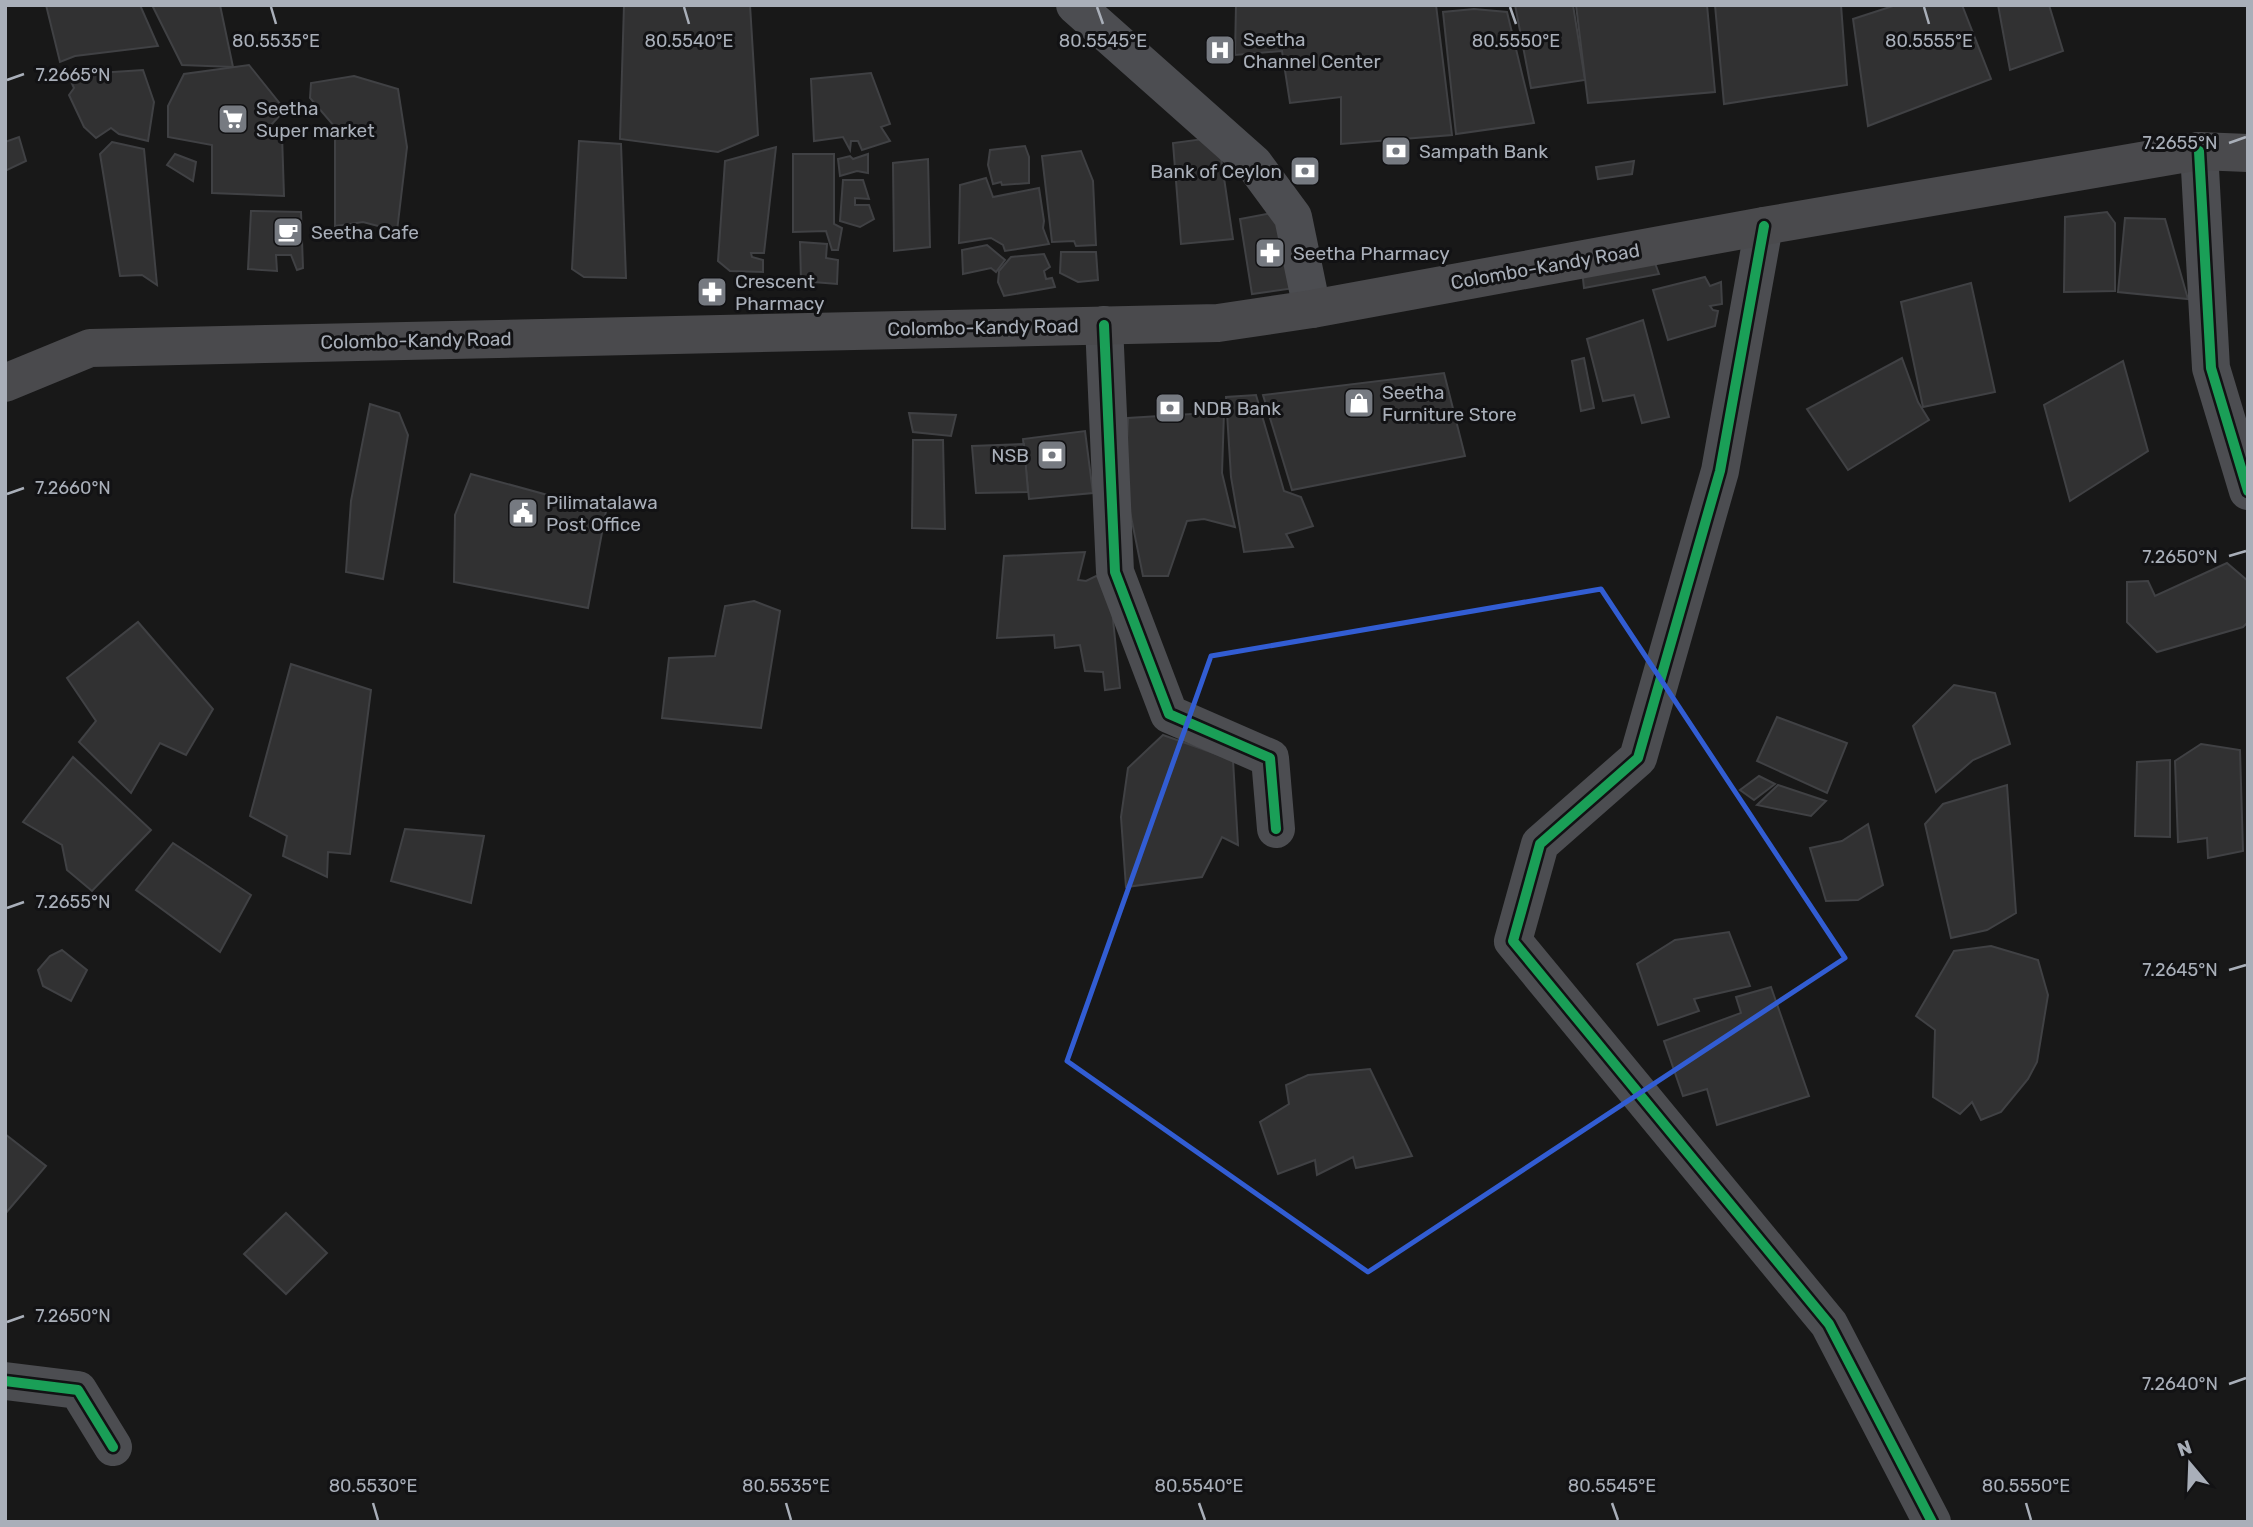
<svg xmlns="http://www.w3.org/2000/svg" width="2253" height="1527" viewBox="0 0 2253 1527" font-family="Rubik,sans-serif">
<rect width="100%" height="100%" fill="#181818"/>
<g fill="#313132" stroke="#404144" stroke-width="2">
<polygon points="46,5 140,5 158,46 75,56 60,62"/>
<polygon points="152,5 220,5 233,67 182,65"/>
<polygon points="624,5 750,5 758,135 718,152 620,139"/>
<polygon points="1236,5 1436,5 1452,135 1341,144 1341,97 1290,103 1282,51 1235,55"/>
<polygon points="1515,5 1573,5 1585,80 1531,88"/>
<polygon points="1576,5 1707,5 1715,92 1588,103"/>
<polygon points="1715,5 1841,5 1847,85 1724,104"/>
<polygon points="1896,5 1962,5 1991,79 1868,126 1853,19"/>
<polygon points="1998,5 2049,5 2063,51 2010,70"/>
<polygon points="1474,9 1507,12 1534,123 1456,134 1443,12"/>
<polygon points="249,65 285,110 271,125 282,135 284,196 212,193 212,145 168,137 168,106 184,74"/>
<polygon points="143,70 154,102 148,141 119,134 111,128 96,138 84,127 69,95 74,88 68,75"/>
<polygon points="871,73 890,124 881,127 890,141 862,150 858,141 851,141 850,150 843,137 814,141 811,79"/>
<polygon points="354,76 398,89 407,147 397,231 363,222 335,226 335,127 310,98 311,83"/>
<polygon points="19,137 26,161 5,171 5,142"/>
<polygon points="1218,137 1233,239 1181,244 1173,143"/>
<polygon points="579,141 621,144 626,278 584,277 572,269"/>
<polygon points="112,142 144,149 157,285 142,275 120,276 100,154"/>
<polygon points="1025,146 1029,157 1029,183 1002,185 1001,182 993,184 988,165 990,150"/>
<polygon points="776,147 764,253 751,253 752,257 763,260 763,272 730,271 718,261 725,161"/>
<polygon points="1081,151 1093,181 1096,245 1076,246 1074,241 1052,242 1042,156"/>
<polygon points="175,154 196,162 193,181 167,165"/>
<polygon points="793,154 834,154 834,224 842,228 838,250 832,250 826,231 793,232"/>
<polygon points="868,154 868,173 857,171 840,176 838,159 850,156 853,159"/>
<polygon points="928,159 930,247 894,251 893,163"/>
<polygon points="1634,161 1632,174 1598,179 1596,167"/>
<polygon points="986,178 993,197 1039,188 1044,221 1043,228 1049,244 1005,251 1003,245 991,238 959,243 960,185"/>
<polygon points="843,180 863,180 869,199 855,198 855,205 869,205 874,219 860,227 840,221"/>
<polygon points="1288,210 1302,287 1252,294 1240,219"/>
<polygon points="251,211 301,212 303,268 297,270 291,255 276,255 277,271 248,269"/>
<polygon points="2107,212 2115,223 2115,291 2064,292 2065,217"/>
<polygon points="2125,218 2165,219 2188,299 2118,292"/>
<polygon points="800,242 827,244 826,258 838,260 837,284 801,281"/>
<polygon points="987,245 1005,260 996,272 991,268 963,274 962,250"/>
<polygon points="1061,252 1096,252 1098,280 1078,282 1060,273"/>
<polygon points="1044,254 1050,267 1044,271 1046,279 1052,278 1055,287 1004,296 998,282 999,271 1011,257"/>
<polygon points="1652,255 1659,274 1584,288 1582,270"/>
<polygon points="1705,277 1710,286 1721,282 1722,304 1710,306 1713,310 1718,311 1715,326 1668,340 1653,290"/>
<polygon points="1971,283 1995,392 1923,407 1901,302"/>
<polygon points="1643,320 1669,417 1642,423 1634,395 1603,401 1587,339"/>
<polygon points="1584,358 1594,408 1581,411 1572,361"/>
<polygon points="1902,358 1918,402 1929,420 1848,470 1807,409"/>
<polygon points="2123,361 2148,451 2070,501 2044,405"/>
<polygon points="1444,373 1465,456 1292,490 1263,395"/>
<polygon points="1256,395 1284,491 1301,497 1313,526 1286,534 1293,547 1244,552 1231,477 1226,397"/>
<polygon points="370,404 399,413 408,435 383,579 346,572 351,501"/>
<polygon points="1224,412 1222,473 1235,527 1204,519 1187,521 1168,576 1143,576 1125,487 1128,418"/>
<polygon points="909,413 956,415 951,436 913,432"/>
<polygon points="1085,431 1093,493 1029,499 1023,439"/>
<polygon points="913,440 943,440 945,529 912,528"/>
<polygon points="1024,444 1028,492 976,493 972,446"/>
<polygon points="471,474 606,511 588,608 454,582 455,515"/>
<polygon points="1085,552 1078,580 1086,581 1096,576 1109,580 1120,688 1105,690 1103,672 1085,671 1080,645 1055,648 1054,635 997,638 1004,556"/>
<polygon points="2227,563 2248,581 2248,622 2243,627 2157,652 2127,622 2127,582 2148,581 2155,596"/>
<polygon points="754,601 780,611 761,728 662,718 669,658 715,656 725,606"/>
<polygon points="138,622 213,709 186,755 160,743 131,793 79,742 96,721 67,678"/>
<polygon points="291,664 371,690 350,854 328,852 327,877 283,856 287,836 250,816"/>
<polygon points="1954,685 1995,693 2010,744 1973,760 1936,792 1913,726"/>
<polygon points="1777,717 1847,743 1827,793 1757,761"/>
<polygon points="1163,735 1233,760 1238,845 1222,837 1202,877 1126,887 1121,817 1128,768"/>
<polygon points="2201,744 2240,750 2243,851 2208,858 2207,838 2178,842 2175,761"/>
<polygon points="73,757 151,830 92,891 67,870 62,845 23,822"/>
<polygon points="2170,760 2170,837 2135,836 2137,762"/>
<polygon points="1759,776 1775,784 1754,800 1740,790"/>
<polygon points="1778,785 1826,801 1811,816 1757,805"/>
<polygon points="2007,785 2016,913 1987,930 1951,938 1925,824 1943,804"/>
<polygon points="1868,824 1883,885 1858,900 1826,901 1810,848 1842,841"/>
<polygon points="405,829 484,836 471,903 391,881"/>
<polygon points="173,843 251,895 220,952 136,890"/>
<polygon points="1729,932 1750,986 1694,999 1699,1011 1658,1025 1637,964 1675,940"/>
<polygon points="1991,946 2038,960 2048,995 2037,1062 2028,1079 2001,1112 1981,1120 1972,1102 1960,1114 1933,1097 1935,1030 1916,1016 1954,951"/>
<polygon points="62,950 87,970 71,1001 43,986 38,970 50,956"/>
<polygon points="1771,987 1809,1096 1717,1125 1707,1089 1683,1096 1664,1041 1741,1013 1736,997"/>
<polygon points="1370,1069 1412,1156 1356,1168 1353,1157 1317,1175 1315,1160 1278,1174 1260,1122 1289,1104 1286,1085 1308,1075"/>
<polygon points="5,1134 46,1166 5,1214"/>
<polygon points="286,1213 327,1253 286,1294 244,1254"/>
</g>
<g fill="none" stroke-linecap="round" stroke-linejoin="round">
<g stroke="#4c4d51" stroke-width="38">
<polyline points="1075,5 1254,164 1293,217 1312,309"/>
<polyline points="2199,151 2211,368 2248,491"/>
<polyline points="1764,226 1720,471 1638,758 1540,844 1513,941 1829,1324 1932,1522"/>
<polyline points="1104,325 1115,572 1169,714 1270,758 1276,829"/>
<polyline points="5,1381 78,1390 113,1447"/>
</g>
<polyline stroke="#4a4a4d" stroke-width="38" points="5,383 90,348 1218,323 1312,309 1764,226 2199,151 2248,153"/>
<g stroke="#121214" stroke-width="15">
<g id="cycleway">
<polyline points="2199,151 2211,368 2248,491"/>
<polyline points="1764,226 1720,471 1638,758 1540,844 1513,941 1829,1324 1932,1522"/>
<polyline points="1104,325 1115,572 1169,714 1270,758 1276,829"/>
<polyline points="5,1381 78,1390 113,1447"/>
</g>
</g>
<use href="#cycleway" stroke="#1a9f57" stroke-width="10"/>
</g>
<path fill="none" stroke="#325dd3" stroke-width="5" stroke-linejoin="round" d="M1601,589L1845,958L1368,1272L1067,1061L1211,656Z"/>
<path fill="none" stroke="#a9afb9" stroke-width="2.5" d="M271,7L276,24M684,7L689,24M1097,7L1103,24M1510,7L1516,24M1924,7L1929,24M7,80L24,74M2229,143L2246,137M7,494L24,488M2229,556L2246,551M7,908L24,902M2229,970L2246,965M7,1322L24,1316M2229,1384L2246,1378M373,1503L378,1520M786,1503L791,1520M1199,1503L1205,1520M1612,1503L1618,1520M2026,1503L2031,1520"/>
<defs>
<g id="hospital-square" transform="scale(1.575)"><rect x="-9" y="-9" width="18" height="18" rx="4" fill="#767a81" stroke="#121214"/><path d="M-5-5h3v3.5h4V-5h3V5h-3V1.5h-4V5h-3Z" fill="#fff"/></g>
<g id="supermarket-square" transform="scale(1.575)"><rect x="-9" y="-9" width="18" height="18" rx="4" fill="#767a81" stroke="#121214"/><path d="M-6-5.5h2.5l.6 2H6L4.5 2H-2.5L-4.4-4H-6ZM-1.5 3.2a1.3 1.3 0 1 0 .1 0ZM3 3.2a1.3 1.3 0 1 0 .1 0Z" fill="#fff"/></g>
<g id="bank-square" transform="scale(1.575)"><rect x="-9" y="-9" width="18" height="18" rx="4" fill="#767a81" stroke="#121214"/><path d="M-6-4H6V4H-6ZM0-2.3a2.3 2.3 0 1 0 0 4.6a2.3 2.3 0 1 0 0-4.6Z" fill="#fff"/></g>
<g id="cafe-square" transform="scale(1.575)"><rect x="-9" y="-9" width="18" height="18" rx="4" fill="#767a81" stroke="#121214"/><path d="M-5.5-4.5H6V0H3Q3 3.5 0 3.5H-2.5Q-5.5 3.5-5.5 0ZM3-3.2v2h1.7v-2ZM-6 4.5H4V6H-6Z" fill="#fff"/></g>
<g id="pharmacy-square" transform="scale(1.575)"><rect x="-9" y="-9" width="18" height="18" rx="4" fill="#767a81" stroke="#121214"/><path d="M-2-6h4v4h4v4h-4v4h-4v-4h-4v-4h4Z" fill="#fff"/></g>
<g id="shop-square" transform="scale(1.575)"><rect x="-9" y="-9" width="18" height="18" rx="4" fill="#767a81" stroke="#121214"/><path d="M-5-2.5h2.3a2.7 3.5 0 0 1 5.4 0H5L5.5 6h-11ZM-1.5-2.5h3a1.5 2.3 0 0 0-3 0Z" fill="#fff"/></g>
<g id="civic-square" transform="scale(1.575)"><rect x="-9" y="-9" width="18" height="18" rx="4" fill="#767a81" stroke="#121214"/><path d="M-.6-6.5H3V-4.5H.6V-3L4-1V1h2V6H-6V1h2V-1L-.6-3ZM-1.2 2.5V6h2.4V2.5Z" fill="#fff"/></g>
</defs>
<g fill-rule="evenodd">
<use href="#hospital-square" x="1220" y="50"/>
<use href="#supermarket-square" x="233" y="119"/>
<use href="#bank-square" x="1396" y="151"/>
<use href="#bank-square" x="1305" y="171"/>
<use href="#cafe-square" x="288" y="232"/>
<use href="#pharmacy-square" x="1270" y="253"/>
<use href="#pharmacy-square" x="712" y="292"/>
<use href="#shop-square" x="1359" y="403"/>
<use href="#bank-square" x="1170" y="408"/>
<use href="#bank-square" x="1052" y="455"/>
<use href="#civic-square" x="523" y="513"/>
</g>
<g text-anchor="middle" stroke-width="6" stroke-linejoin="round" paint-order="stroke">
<g font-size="19" fill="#a9afb9" stroke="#121214" text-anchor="start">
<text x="1243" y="46">Seetha<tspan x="1243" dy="22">Channel Center</tspan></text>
<text x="256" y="115">Seetha<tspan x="256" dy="22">Super market</tspan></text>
<text x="1419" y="158">Sampath Bank</text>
<text x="1282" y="178" text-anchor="end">Bank of Ceylon</text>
<text x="311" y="239">Seetha Cafe</text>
<text x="1293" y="260">Seetha Pharmacy</text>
<text x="735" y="288">Crescent<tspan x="735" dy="22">Pharmacy</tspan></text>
<text x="1382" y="399">Seetha<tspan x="1382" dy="22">Furniture Store</tspan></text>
<text x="1193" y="415">NDB Bank</text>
<text x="1029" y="462" text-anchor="end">NSB</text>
<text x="546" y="509">Pilimatalawa<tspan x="546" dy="22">Post Office</tspan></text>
</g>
<g font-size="19" fill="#a9afb9" stroke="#121214">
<text transform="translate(1545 266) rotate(-10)" y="7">Colombo-Kandy Road</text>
<text transform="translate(983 327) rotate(-1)" y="7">Colombo-Kandy Road</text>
<text transform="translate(416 340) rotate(-1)" y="7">Colombo-Kandy Road</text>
</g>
</g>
<g font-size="18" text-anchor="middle" fill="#a9afb9" stroke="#121214" stroke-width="6" stroke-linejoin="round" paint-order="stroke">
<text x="276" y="47">80.5535°E</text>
<text x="689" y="47">80.5540°E</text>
<text x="1103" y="47">80.5545°E</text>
<text x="1516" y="47">80.5550°E</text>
<text x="1929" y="47">80.5555°E</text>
<text x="73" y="81">7.2665°N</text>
<text x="2180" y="149">7.2655°N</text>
<text x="73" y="494">7.2660°N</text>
<text x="2180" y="563">7.2650°N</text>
<text x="73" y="908">7.2655°N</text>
<text x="2180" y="976">7.2645°N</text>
<text x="73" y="1322">7.2650°N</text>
<text x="2180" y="1390">7.2640°N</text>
<text x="373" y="1492">80.5530°E</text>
<text x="786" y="1492">80.5535°E</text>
<text x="1199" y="1492">80.5540°E</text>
<text x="1612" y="1492">80.5545°E</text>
<text x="2026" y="1492">80.5550°E</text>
</g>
<rect width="2253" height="1527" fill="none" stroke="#a9afb9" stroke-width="14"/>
<g transform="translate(2190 1464) rotate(341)" stroke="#121214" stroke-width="5" paint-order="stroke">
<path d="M0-5L12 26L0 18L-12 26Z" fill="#a9afb9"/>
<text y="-10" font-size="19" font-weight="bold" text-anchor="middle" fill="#a9afb9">N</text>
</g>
</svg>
